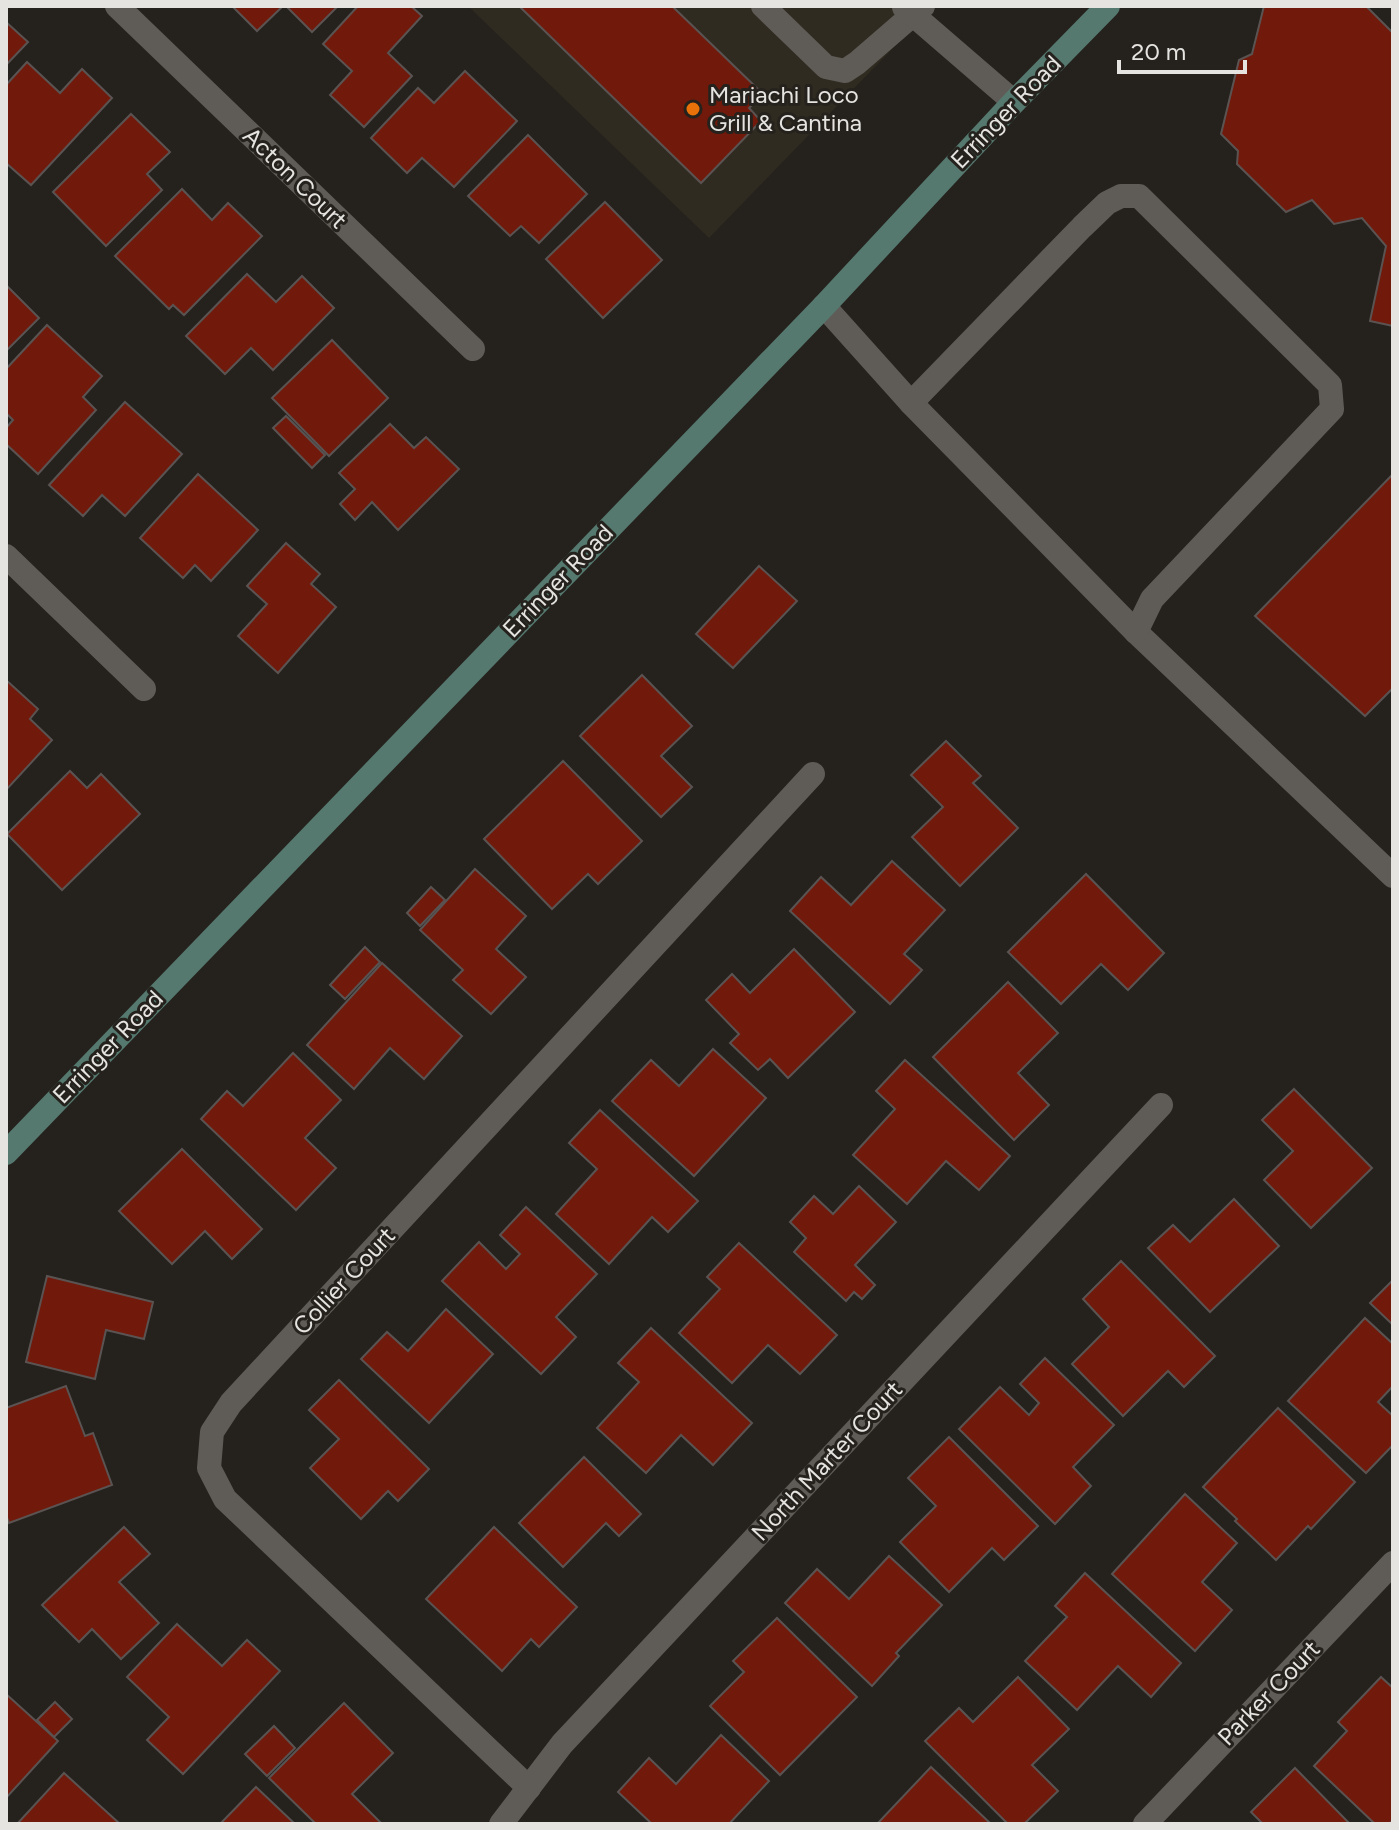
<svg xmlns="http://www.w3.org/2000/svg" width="1399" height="1830" viewBox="0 0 1399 1830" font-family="Figtree,sans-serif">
<rect width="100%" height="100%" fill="#25221d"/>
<polygon fill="#302b21" points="468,6 934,6 709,238"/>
<g fill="#711a0b" stroke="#5a5352" stroke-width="2">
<polygon points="232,6 283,6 257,31"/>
<polygon points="286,6 338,6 312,32"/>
<polygon points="358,6 411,6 422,16 388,53 412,76 364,127 330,95 352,71 323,44"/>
<polygon points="519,6 672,6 763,94 749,108 761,121 701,183"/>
<polygon points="1264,6 1366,6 1393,33 1393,326 1370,321 1386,246 1362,218 1334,224 1312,200 1286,212 1237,164 1238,151 1221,134 1239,60 1252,54"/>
<polygon points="6,22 28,42 6,65"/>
<polygon points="27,62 60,93 82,69 112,98 31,185 6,163 6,85"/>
<polygon points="465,71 517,121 454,187 422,158 407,173 371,138 418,88 434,103"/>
<polygon points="131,114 170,152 147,174 162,190 106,246 53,192"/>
<polygon points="528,135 587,194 539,243 521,226 510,236 468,196"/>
<polygon points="182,189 212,220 228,203 262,236 184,315 173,305 169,309 115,256"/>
<polygon points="605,202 662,260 603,318 546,259"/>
<polygon points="247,274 276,302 302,276 334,308 273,370 251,348 225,374 186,336"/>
<polygon points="6,285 39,318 6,351"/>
<polygon points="47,325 102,376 83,397 96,410 38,474 6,444 6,428 13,420 6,413 6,369"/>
<polygon points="332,340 388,398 329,456 272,398"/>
<polygon points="125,402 182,454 125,516 102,495 83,516 49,485"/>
<polygon points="286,416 325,455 312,468 273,428"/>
<polygon points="390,424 414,448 426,437 459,469 398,530 372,502 355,520 340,504 355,489 339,473"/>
<polygon points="198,474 258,530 211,581 195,565 183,578 140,538"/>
<polygon points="1393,474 1393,688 1365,716 1255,616"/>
<polygon points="286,543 320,574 311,584 336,607 278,673 238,636 267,604 247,586"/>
<polygon points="759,566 797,601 733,668 696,634"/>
<polygon points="642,675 692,726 661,756 692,787 661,817 580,736"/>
<polygon points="6,680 38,709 30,719 52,740 6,790"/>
<polygon points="946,741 981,776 973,783 1018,828 960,886 912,837 943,807 911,775"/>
<polygon points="563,761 642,841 598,884 588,874 552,909 484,839"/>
<polygon points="70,771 87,788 101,774 140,814 62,890 7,834"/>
<polygon points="892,861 945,910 904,954 922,970 890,1004 790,911 821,877 851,905"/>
<polygon points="475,869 526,916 496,949 526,977 491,1014 453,980 463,970 420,930"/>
<polygon points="1086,874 1164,953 1128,990 1101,964 1061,1004 1008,952"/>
<polygon points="431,887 445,900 420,926 407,913"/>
<polygon points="365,947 380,962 345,999 330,985"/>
<polygon points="794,949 855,1012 788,1078 770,1059 758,1070 730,1043 739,1034 706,1000 732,974 750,993"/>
<polygon points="382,963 462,1036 424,1079 390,1048 354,1089 307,1045"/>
<polygon points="1008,982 1058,1033 1018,1073 1049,1105 1014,1140 933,1057"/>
<polygon points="713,1049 766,1098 694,1176 612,1101 651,1060 679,1086"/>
<polygon points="293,1053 341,1100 305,1138 336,1168 296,1210 201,1119 227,1091 243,1106"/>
<polygon points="905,1060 1010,1156 979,1190 946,1161 907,1204 853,1155 895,1109 876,1091"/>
<polygon points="1294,1089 1372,1168 1311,1228 1264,1180 1293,1151 1262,1120"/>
<polygon points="600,1110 698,1201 668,1232 652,1217 609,1264 556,1214 597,1169 569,1143"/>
<polygon points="182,1149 262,1229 232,1259 205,1231 172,1264 119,1211"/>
<polygon points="859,1186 896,1222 855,1265 875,1285 862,1299 854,1292 846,1301 794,1252 806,1238 790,1222 814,1196 833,1214"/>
<polygon points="1234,1199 1279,1246 1210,1312 1148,1248 1173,1225 1190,1242"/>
<polygon points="526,1207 597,1274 556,1317 576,1337 541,1374 442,1281 479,1242 506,1269 520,1254 500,1235"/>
<polygon points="739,1243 837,1335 800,1374 768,1345 732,1383 679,1333 720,1289 707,1277"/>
<polygon points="1121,1261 1215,1356 1184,1387 1168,1371 1123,1416 1072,1364 1109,1327 1083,1299"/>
<polygon points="47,1276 153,1302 144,1339 106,1330 95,1379 26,1362"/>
<polygon points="1393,1280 1393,1325 1370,1303"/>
<polygon points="446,1309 493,1354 429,1423 361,1359 387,1332 408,1351"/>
<polygon points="1365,1318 1393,1344 1393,1386 1378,1402 1393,1416 1393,1445 1366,1473 1288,1401"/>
<polygon points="651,1328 752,1423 713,1465 681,1435 646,1473 597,1428 639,1382 618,1363"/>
<polygon points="1045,1358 1114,1425 1073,1467 1091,1486 1055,1524 959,1429 1000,1387 1029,1415 1039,1403 1020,1384"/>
<polygon points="339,1380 429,1469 398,1501 388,1491 361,1519 310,1468 339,1439 309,1410"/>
<polygon points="66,1386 85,1436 93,1433 112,1485 9,1523 6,1515 6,1408"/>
<polygon points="1278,1408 1355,1482 1311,1529 1308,1526 1276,1560 1235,1521 1237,1519 1203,1487"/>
<polygon points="949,1437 1038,1526 1004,1560 992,1548 949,1592 900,1542 936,1506 908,1478"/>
<polygon points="584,1457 641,1514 619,1536 606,1523 563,1567 519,1523"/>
<polygon points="1185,1494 1237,1543 1202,1582 1232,1610 1195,1651 1112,1574"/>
<polygon points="124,1527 150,1554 119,1582 159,1623 121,1659 92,1629 79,1642 42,1605"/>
<polygon points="494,1527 577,1607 539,1647 531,1639 502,1671 426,1599"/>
<polygon points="889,1556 942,1605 896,1653 899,1656 872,1686 785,1603 817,1569 849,1599"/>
<polygon points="1085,1573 1181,1663 1151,1697 1118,1666 1077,1710 1025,1661 1067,1617 1055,1606"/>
<polygon points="777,1618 857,1697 780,1775 710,1706 744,1672 733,1661"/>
<polygon points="177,1624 222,1666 247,1640 280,1671 183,1774 147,1740 169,1717 127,1677"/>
<polygon points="1018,1677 1069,1729 1032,1765 1058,1791 1024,1824 1008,1824 925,1741 959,1708 973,1722"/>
<polygon points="1381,1677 1393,1688 1393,1820 1389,1824 1375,1824 1314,1766 1347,1731 1338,1722"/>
<polygon points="6,1694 58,1741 6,1798"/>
<polygon points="55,1702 72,1719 54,1737 37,1720"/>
<polygon points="344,1703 393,1753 352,1794 382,1824 316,1824 269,1778"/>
<polygon points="274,1726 295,1748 267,1776 245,1754"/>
<polygon points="721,1735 769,1781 729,1824 652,1824 618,1792 649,1758 676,1784"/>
<polygon points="931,1767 991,1824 877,1824"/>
<polygon points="1295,1768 1350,1824 1263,1824 1251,1812"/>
<polygon points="64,1773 120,1824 17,1824"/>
<polygon points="256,1787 295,1824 220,1824"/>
</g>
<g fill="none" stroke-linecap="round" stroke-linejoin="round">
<g stroke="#5f5c57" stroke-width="24">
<polyline points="763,6 826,67 845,71 857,63 923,6"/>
<polyline points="904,7 1014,102"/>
<polyline points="824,306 911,403 1136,632 1393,876"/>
<polyline points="911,403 1082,227 1107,203 1121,196 1139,196 1330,385 1332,409 1152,599 1136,632"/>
</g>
<g stroke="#5f5c57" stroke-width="24">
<polyline points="117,6 473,349"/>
<polyline points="6,556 144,689"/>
<polyline points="529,1788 225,1499 209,1468 212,1432 231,1403 813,774"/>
<polyline points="501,1824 562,1744 1161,1105"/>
<polyline points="1145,1824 1393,1563"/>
</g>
<polyline stroke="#55786f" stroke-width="24" points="6,1153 824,306 1014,102 1108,6"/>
</g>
<circle fill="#e8710a" stroke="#25221d" stroke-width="3" cx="693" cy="109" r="8"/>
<g text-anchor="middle" stroke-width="6" stroke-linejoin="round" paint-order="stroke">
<g font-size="24" fill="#e6e4e1" stroke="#25221d" text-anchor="start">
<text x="709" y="103">Mariachi Loco<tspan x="709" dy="28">Grill &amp; Cantina</tspan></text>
</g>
<g font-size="24" fill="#e6e4e1" stroke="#25221d">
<text transform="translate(1006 112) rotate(-46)" y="8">Erringer Road</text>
<text transform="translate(295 178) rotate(44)" y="8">Acton Court</text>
<text transform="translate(558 581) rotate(-46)" y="8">Erringer Road</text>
<text transform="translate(108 1047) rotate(-46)" y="8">Erringer Road</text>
<text transform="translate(344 1281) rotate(-47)" y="8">Collier Court</text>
<text transform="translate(827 1461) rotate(-47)" y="8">North Marter Court</text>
<text transform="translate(1269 1693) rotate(-46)" y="8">Parker Court</text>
</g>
</g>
<rect width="1399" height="1830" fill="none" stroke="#e6e4e1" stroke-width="16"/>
<path d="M1119 60v12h126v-12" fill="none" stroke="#e6e4e1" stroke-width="4"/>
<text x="1131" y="60" font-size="24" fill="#e6e4e1" stroke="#25221d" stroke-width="6" paint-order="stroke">20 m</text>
</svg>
